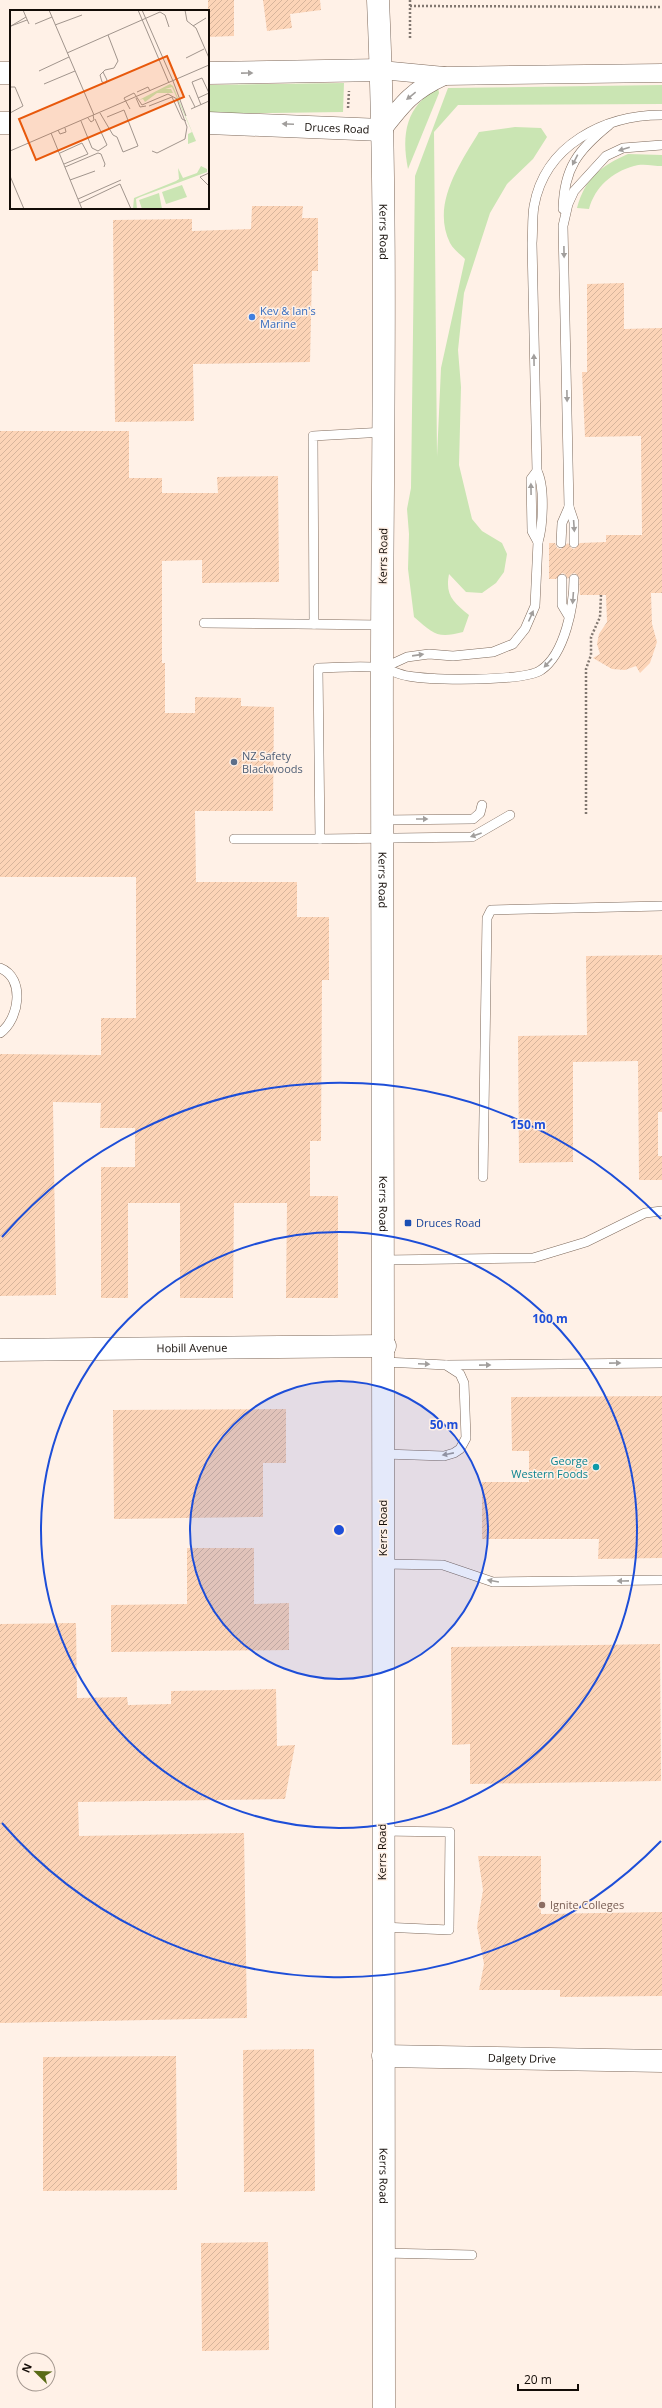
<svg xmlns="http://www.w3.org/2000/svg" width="662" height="2408" viewBox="0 0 662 2408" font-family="'Open Sans',sans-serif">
<defs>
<pattern id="building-hatch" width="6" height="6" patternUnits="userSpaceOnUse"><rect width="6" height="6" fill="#fcd4b7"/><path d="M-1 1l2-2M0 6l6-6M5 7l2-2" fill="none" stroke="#d7b59c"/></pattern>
</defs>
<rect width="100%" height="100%" fill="#fff1e7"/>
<g fill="#cae5b3">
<polygon points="344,83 343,112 208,114 208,85"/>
<path d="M662,85V104L458,105L434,132L437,457L441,368L465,259C460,254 453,249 450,243C431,204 460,164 479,132L515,127L541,128L547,137L533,159L507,184L490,213L464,293L458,350L461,387L459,465L472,519L482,531L502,543L507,554L504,572L496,583L482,593L466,592L449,574C445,595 453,602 469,615L463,632C437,639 434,634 414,617L408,569L409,534L407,509L411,488L415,176L448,88Z"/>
<path d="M438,88L439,93L408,169C401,134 406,106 438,88Z"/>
<path d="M628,154L662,155V166C654,166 642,163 634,166C612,172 595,187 589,209L577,208C585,178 601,166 628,154Z"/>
</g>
<g fill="url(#building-hatch)">
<polygon points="208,0 234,0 234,36 208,37"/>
<polygon points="263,0 320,0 321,10 290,14 292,28 267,31"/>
<polygon points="252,206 303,206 302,218 318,218 318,271 312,271 310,362 193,364 194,421 115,422 113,220 192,219 192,231 251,229"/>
<polygon points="624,283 624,329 662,328 662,593 651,593 652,624 657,642 650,663 640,673 636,666 625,670 612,669 593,658 600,654 597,644 599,634 607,622 606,595 580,595 579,577 575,573 571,574 568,579 565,574 562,573 556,579 549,579 549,543 555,543 557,548 561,549 568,543 571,548 574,549 580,543 606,542 606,535 642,535 641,436 585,437 582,372 587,372 587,284"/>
<polygon points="0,431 129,431 129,478 162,478 162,493 218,493 217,477 278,476 279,582 202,583 202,560 162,561 162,663 165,663 165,713 195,713 195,697 241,698 241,706 274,707 273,811 195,811 196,882 297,882 297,917 329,917 329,980 322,980 321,1141 310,1141 310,1196 338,1196 338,1298 286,1298 287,1203 234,1203 233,1298 180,1298 180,1203 128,1203 128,1298 101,1298 101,1167 135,1167 135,1128 100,1128 101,1103 53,1102 56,1295 0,1296 0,1054 101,1055 101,1018 136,1018 136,877 0,877"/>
<polygon points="662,955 662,1112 658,1112 658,1156 662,1156 662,1180 639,1180 638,1061 573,1062 573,1162 519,1163 518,1036 587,1035 586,956"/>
<polygon points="662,1396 662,1558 598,1559 599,1539 482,1539 482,1482 529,1482 529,1451 512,1451 511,1397"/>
<polygon points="286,1409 286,1463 263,1463 263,1517 114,1519 113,1410"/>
<polygon points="187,1548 254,1548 254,1604 289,1603 289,1650 111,1652 111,1605 187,1604"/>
<polygon points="76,1623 77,1698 127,1697 128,1705 171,1704 171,1691 276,1689 277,1746 295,1745 285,1799 78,1802 79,1836 244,1833 247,2018 0,2023 0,1624"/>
<polygon points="660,1644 661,1781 470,1784 470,1744 452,1745 451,1647"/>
<polygon points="478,1856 541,1856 541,1914 662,1912 662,1996 560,1997 560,1990 479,1990 484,1964 477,1927 483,1890"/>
<polygon points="314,2049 315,2191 244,2192 243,2050"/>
<polygon points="176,2056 177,2190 43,2191 43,2057"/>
<polygon points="268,2242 269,2350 202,2351 201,2243"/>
</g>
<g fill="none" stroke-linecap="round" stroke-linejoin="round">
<g stroke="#7e6a5c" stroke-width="10">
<g id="lane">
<path d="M563,209C564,168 578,150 609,125"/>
<path d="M537,471C545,486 543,526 538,542"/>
<polyline points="561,543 562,523 569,507"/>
<polyline points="574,543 574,522 569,507 563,226 568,204 574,191 606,156 623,148 662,145"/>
<polyline points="562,579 562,605 568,615"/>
<polyline points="204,623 382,625"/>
<polyline points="314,624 313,436 385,432"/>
<path d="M383,668L407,657L429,654L453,656L493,652L513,644L525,629L535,606L538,542L532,531L531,479L537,471L532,243C533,231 532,218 534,206C545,145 604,115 662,115"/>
<path d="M510,815L472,837L320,839L318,668C339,668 362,665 382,668C391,670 400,675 408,676C431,680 524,682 541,670C565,654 574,605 574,579"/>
<polyline points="383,820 473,819 480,813 482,805"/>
<polyline points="234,839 320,839"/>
<path d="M0,968C26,978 19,1020 0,1033"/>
<polyline points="483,1177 487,918 491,910 662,906"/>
<polyline points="385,1260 533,1258 586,1242 645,1213 662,1211"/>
<polyline points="447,1365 662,1363"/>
<polyline points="384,1454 444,1456 454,1453 460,1449 466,1438 464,1383 460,1374 446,1365 385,1362"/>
<polyline points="383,1564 443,1565 493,1582 662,1580"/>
<polyline points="382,1831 450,1832 449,1930 382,1927"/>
<polyline points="383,2253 472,2255"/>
</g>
</g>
<g stroke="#7e6a5c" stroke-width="19">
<g id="street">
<polyline points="381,70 444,76 662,73"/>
<path d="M382,130C403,103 413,90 444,76"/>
</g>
</g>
<g stroke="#7e6a5c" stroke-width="23">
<g id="secondary">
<path id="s1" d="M378,0C389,246 381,492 382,738C385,1295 382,1851 384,2408"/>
<polyline points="0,73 11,73"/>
<polyline points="208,73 381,70"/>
<polyline points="0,123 11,123"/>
<path id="s2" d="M208,123L382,130"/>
<path id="s3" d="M0,1350L385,1346"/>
<path id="s4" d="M383,2056L662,2061"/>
</g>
</g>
<g stroke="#817770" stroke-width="2.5" stroke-dasharray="2 2" stroke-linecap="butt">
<polyline points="410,6 410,0"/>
<polyline points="410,38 410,6 662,7"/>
<polyline points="348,108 349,91"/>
<polyline points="586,814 586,669 591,655 591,637 600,617 601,595"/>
</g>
<use href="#lane" stroke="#fff" stroke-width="9"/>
<use href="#street" stroke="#fff" stroke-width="18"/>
<use href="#secondary" stroke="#fff" stroke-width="22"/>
</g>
<defs><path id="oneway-solid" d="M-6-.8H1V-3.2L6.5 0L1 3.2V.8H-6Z"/></defs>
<g fill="#a19e9c">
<use href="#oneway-solid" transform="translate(247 73) rotate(-1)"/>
<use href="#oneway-solid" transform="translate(411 96) rotate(141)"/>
<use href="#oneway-solid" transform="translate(288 124) rotate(-178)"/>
<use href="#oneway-solid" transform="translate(624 149) rotate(163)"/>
<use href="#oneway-solid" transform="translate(575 160) rotate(117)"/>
<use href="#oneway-solid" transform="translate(564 252) rotate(89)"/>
<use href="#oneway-solid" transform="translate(534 360) rotate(-91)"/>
<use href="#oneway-solid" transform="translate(567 396) rotate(89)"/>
<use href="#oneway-solid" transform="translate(531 489) rotate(-91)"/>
<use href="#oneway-solid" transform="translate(574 526) rotate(86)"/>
<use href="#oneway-solid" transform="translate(573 598) rotate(94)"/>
<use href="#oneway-solid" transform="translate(531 616) rotate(-66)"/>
<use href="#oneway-solid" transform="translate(418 655) rotate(-8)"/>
<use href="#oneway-solid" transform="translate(548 663) rotate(133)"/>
<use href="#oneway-solid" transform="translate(422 819)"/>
<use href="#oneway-solid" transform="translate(476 835) rotate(161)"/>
<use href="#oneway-solid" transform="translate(615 1363) rotate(-1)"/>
<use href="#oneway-solid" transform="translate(424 1364) rotate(3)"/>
<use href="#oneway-solid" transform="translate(485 1365) rotate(-1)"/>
<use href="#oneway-solid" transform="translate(448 1454) rotate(169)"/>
<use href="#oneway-solid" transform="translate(493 1581) rotate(-170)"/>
<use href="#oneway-solid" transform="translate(623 1581) rotate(179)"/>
</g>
<circle cx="339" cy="1530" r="149" fill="#1d4ed8" fill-opacity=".12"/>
<g fill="none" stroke="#1d4ed8" stroke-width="2">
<circle cx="339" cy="1530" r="149"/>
<circle cx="339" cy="1530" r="298"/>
<path d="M661 1841A447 447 0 0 1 2 1823M2 1237A447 447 0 0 1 661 1219"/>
</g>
<circle fill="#3f7fe0" stroke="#fff1e7" stroke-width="1.5" cx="252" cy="317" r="4"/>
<circle fill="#5c6f8a" stroke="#fff1e7" stroke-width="1.5" cx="234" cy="762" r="4"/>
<rect fill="#1a4fb4" stroke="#fff1e7" stroke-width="1.5" x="404" y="1219" width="8" height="8" rx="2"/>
<circle fill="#0f9aa8" stroke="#fff1e7" stroke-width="1.5" cx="596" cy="1467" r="4"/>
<circle fill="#8d6e63" stroke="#fff1e7" stroke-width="1.5" cx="542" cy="1905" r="4"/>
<g text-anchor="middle" stroke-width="3" stroke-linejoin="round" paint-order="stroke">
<g font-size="11" fill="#130c07" stroke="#fff1e7">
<text dy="4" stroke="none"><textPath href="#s2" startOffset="129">Druces Road</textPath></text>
<text dy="4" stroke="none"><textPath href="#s1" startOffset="232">Kerrs Road</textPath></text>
<text transform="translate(383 556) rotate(-89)" y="4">Kerrs Road</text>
<text dy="4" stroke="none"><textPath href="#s1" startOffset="880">Kerrs Road</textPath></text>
<text dy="4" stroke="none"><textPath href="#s1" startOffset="1204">Kerrs Road</textPath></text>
<text dy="4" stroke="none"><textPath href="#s3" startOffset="192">Hobill Avenue</textPath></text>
<text transform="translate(383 1528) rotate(-90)" y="4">Kerrs Road</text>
<text transform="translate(382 1852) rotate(-90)" y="4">Kerrs Road</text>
<text dy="4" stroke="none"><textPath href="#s4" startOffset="139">Dalgety Drive</textPath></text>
<text dy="4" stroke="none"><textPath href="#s1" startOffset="2176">Kerrs Road</textPath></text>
</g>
<g font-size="11" fill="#366cbe" stroke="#fff1e7" text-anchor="start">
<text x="260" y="315">Kev &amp; Ian's<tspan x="260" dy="13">Marine</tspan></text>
</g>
<g font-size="11" fill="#4e5e75" stroke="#fff1e7" text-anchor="start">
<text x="242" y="760">NZ Safety<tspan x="242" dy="13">Blackwoods</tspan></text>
</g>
<g font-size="11" fill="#164399" stroke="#fff1e7" text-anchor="start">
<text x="416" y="1227">Druces Road</text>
</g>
<g font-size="11" fill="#0d838f" stroke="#fff1e7" text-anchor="end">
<text x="588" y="1465">George<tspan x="588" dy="13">Western Foods</tspan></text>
</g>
<g font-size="11" fill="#785e54" stroke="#fff1e7" text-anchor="start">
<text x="550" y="1909">Ignite Colleges</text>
</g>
</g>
<g transform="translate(10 10)">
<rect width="199" height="199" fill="#fff1e7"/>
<path d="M160,74L163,76L186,131L178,134V124L182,122L162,77L155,79H161L163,83H147L135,92L133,89L129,90ZM172,175L177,187L156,194L152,182ZM149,183L152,199H132L129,190Z" fill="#cae5b3"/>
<path d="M191,156L197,159V162L130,187L126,189L127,199H123L124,188L166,171L169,169L168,158L173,168L187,163Z" fill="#cae5b3"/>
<path fill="none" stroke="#a1958d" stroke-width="1" d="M13,0L19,14M39,0L84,105M128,0L159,73M132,0L163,71M175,0L177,11L186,18L199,48M16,7L1,16L17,10M25,14L42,7M45,15L72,5M183,16L196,8M57,43L150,2L155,5L159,17M176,48L194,39M29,61L59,47M93,62L97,70L96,73L92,72L90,65L95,60L104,58L108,51L98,25M163,71L176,106M34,74L65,61M0,77H5L13,96L0,103M127,82L138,77L140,81M179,85L185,97M126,88L130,97L136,96M188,88L199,83M191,95L182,72L192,68L199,83M139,96L162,87L172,109L176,111M120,99L114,88L124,83L132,95L158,84L167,89L177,117L175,129L147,143L142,141M181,99L199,91M90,103L103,125L107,127L113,142L128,136L114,100L97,107M78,108L81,112L84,110L83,105M71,111L82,138L88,141L97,135L85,109M48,120L50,124L56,122L55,118M41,123L72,199M0,141L199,55M50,143L72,133L78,144L54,154M55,157L88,143L91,144L95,154L94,157M199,163L190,167L199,176M0,166L14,199M60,170L85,161M68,189L111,170M70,193L110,174L121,199"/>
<path fill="#e8590c" fill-opacity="0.15" stroke="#e8590c" stroke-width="2" d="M157,46L174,87L26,150L9,109Z"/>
<rect width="199" height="199" fill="none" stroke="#130c07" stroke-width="2"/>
</g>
<circle cx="339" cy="1530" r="6" fill="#1d4ed8" stroke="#fff1e7" stroke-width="2"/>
<g font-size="12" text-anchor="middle" font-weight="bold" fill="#1d4ed8" stroke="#fff1e7" stroke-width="3" stroke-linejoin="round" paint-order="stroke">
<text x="528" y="1129">150 m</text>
<text x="550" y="1323">100 m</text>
<text x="444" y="1429">50 m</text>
</g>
<g transform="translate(36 2372) rotate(293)"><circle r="19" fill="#fff1e7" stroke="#a1958d"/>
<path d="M0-3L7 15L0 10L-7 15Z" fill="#596b16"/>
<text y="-6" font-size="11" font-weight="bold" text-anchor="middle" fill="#130c07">N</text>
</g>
<path d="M518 2384v6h60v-6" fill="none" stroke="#130c07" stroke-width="2"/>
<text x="524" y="2384" font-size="12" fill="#130c07" stroke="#fff1e7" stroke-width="3" paint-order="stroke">20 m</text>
</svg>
